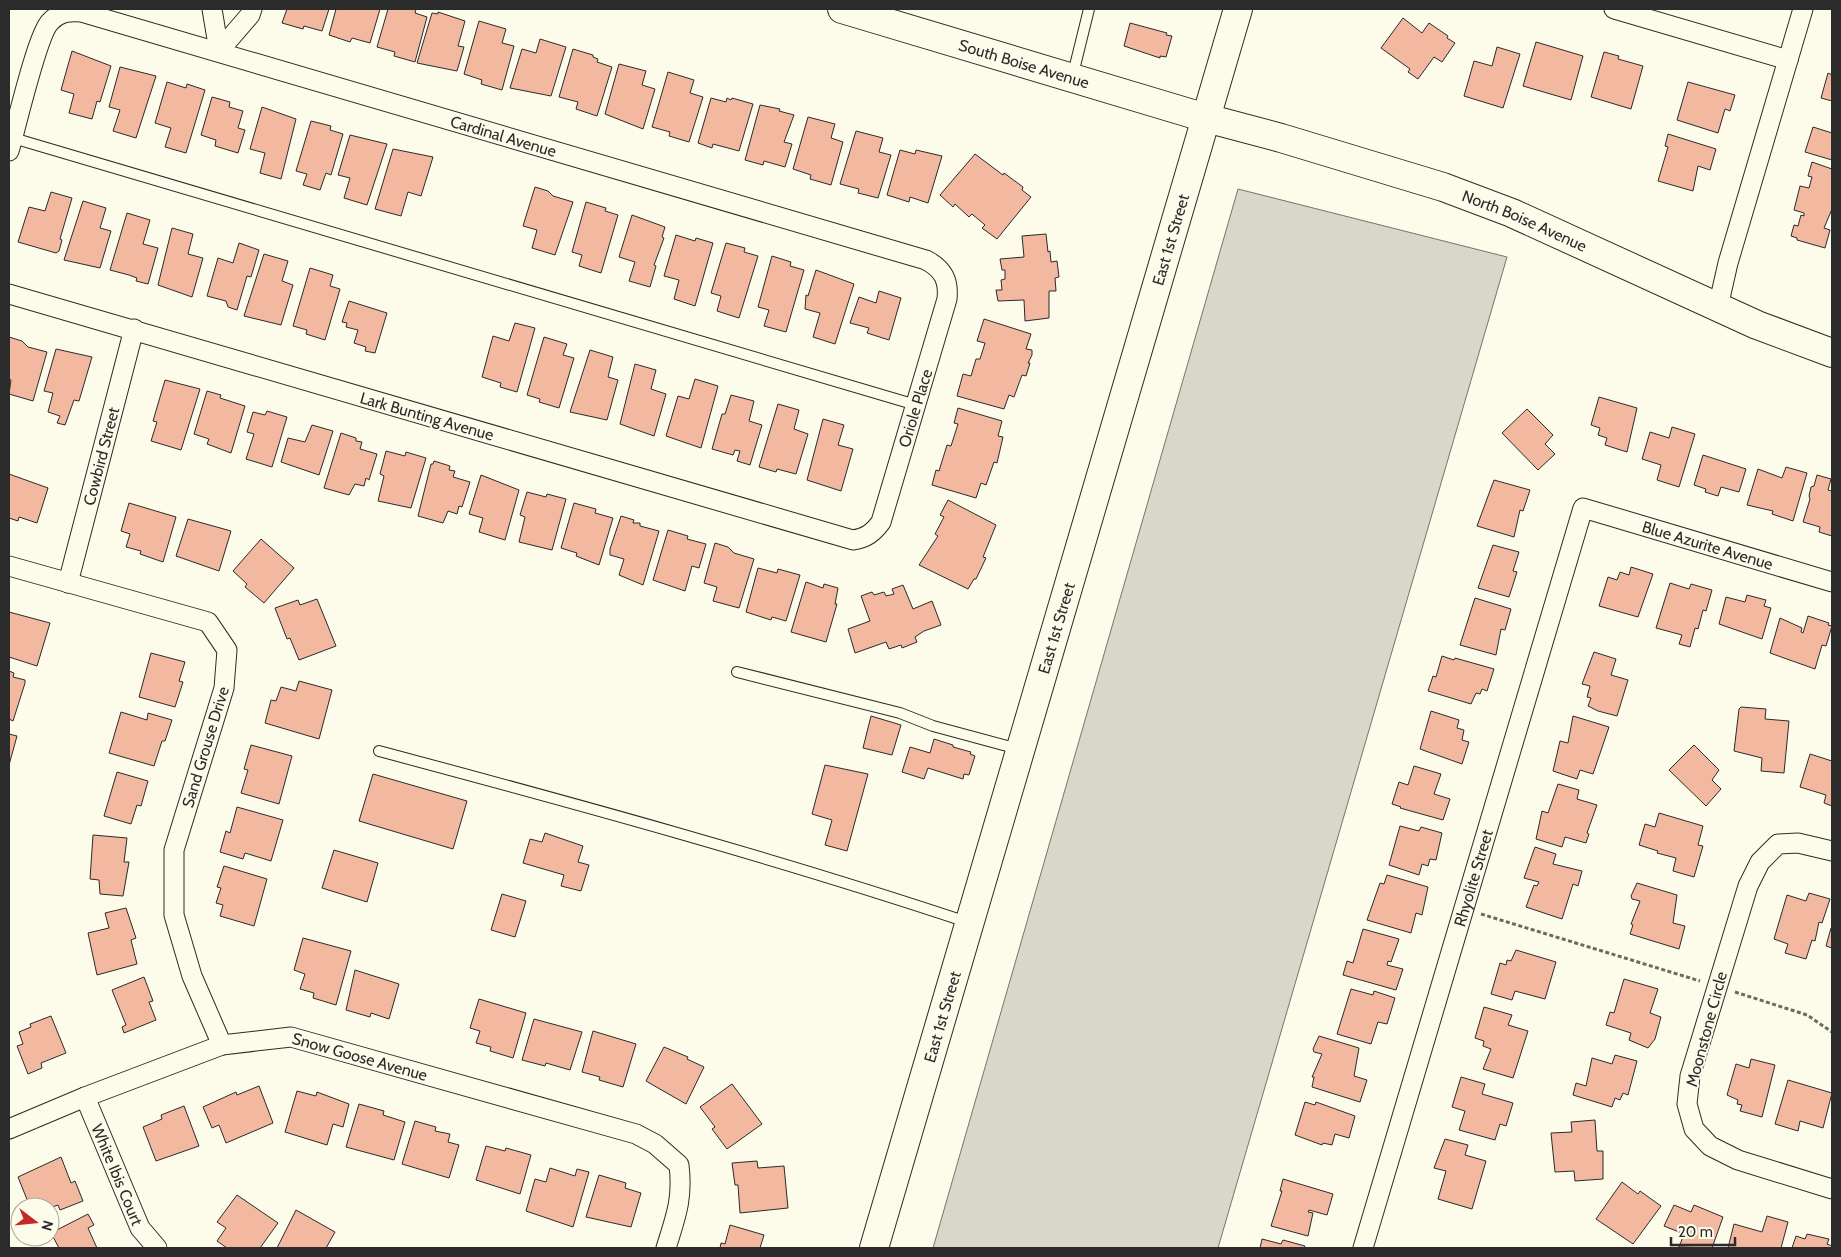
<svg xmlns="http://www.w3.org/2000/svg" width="1841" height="1257" viewBox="0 0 1841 1257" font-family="Cabin,sans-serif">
<rect width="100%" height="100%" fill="#fdfbea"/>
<polygon fill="#d8d7c9" stroke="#74746e" points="1238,189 1507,257 1218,1248 933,1248"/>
<g fill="#f2b8a0" stroke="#2b2b2b">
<polygon points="287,9 329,9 322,31 304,26 303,29 282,23"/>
<polygon points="336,9 380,9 370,43 352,38 350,42 329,35"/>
<polygon points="388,9 416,9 415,13 427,17 415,62 394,56 395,52 377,47"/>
<polygon points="438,12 465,21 458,46 464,47 457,71 417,63 432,13 438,14"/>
<polygon points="1403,18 1422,33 1429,23 1448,36 1447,38 1455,43 1442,62 1434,57 1418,79 1408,72 1410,69 1381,48"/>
<polygon points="479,21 506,29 502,43 514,46 502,90 481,84 482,80 464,74"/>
<polygon points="1130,23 1167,33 1166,35 1172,36 1166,57 1160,56 1160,58 1124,46"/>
<polygon points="540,39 566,47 551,96 510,88 522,49 536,53"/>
<polygon points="1536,42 1583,56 1571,100 1523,86"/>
<polygon points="1497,47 1520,54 1503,108 1464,96 1474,61 1492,66"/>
<polygon points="573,49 593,55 593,57 598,59 597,62 612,67 597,116 576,109 578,102 559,97"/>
<polygon points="72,51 111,66 100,102 97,101 92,119 69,113 74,94 61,90"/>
<polygon points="1604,52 1619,56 1618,59 1643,66 1631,109 1591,97"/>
<polygon points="619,64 646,71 642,85 655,89 643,129 605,114"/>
<polygon points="120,67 156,76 136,138 113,131 120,110 109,107"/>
<polygon points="668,72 694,80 690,93 703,97 689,142 669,136 670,132 652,127"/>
<polygon points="1828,73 1832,75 1832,101 1821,98"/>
<polygon points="167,82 186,88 187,84 205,90 186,153 165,147 171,128 155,123"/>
<polygon points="1688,82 1735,95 1730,111 1725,109 1718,133 1677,120"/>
<polygon points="212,97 230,102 229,107 243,111 238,128 245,130 238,153 215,146 216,140 201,135"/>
<polygon points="711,98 726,102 727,98 731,100 732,98 753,104 739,151 713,144 712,148 698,143"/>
<polygon points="760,105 780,109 779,111 794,115 784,142 792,144 785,167 764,161 763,165 745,160"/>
<polygon points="262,107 296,119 281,179 260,173 265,153 250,149"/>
<polygon points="808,117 835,124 831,138 843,142 831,185 810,179 811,175 793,169"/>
<polygon points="311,121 331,126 330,130 343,134 331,175 326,173 320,190 303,185 307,174 296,171"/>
<polygon points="1813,127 1832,133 1832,160 1805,152"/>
<polygon points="856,131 883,138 879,152 891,155 878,198 858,193 859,189 840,184"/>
<polygon points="1668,134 1716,149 1710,170 1698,166 1693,191 1658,181 1668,147 1665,146"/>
<polygon points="350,135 387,144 367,205 344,198 350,178 338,175"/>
<polygon points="393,149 433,157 421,196 408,192 401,216 375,209"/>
<polygon points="900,150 915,154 916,150 942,156 928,203 910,197 909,202 887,195"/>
<polygon points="975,154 1003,175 1004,173 1023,187 1022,190 1031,197 997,239 982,228 985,225 972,214 969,217 955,204 953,207 940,195"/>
<polygon points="1812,162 1832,169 1832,209 1824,228 1830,230 1825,248 1797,240 1797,238 1791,236 1794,225 1798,226 1801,215 1804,216 1804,213 1794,210 1800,186 1809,188 1812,177 1808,176"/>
<polygon points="535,187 548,191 553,196 573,202 555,255 532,248 537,230 523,226"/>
<polygon points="51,192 72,198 60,239 62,240 59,251 56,253 18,242 29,207 45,211"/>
<polygon points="83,201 106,208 100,228 111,231 100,268 64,260"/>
<polygon points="586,202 606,208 605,211 618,215 601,273 579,266 582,255 572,252"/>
<polygon points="127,213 150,220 143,244 158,248 148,284 136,281 137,278 129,275 110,270"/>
<polygon points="632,215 665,227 662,237 664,238 654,265 656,266 650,287 629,281 635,262 619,257"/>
<polygon points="172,228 193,234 188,254 203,258 192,297 158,285"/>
<polygon points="1046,234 1048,252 1050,251 1051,262 1057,261 1059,277 1055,278 1056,291 1049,291 1049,318 1025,321 1024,300 998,301 996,290 1002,290 1001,280 1005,279 1005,270 1002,270 1000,259 1024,257 1022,236"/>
<polygon points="676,235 695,241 696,238 713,243 695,306 674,299 679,280 664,276"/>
<polygon points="239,243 259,250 251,277 247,276 237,310 228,307 226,301 207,296 218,258 233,263"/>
<polygon points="726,243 745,248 744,252 758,256 739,318 717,311 721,296 711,293"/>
<polygon points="264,254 288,261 282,281 293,285 281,325 244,316"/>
<polygon points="772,256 791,262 790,266 804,270 786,332 764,326 769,310 758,307"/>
<polygon points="310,268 333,275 330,286 340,289 325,340 306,334 307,330 293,326"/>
<polygon points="816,270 854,284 835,344 813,337 820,313 805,309 806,295 808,296"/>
<polygon points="879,291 901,298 889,340 867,333 869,328 850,323 859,297 876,303"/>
<polygon points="349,301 387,313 375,353 365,351 366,347 354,343 358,330 346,327 347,323 342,322"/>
<polygon points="984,319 1031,334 1026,349 1032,350 1032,355 1028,363 1030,363 1026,376 1022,375 1014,397 1009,395 1004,409 957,396 963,374 971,376 976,359 980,359 985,343 977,341"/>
<polygon points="515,323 535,328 517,392 500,387 501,383 482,377 493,336 509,341"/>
<polygon points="9,337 22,341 28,347 47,352 33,401 9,394 11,380 9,379"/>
<polygon points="544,337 567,344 563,355 574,358 559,408 539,402 540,399 527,395"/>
<polygon points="56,349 92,357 79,401 74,400 65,425 57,423 60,416 48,412 53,393 44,391"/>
<polygon points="590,350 613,357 608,377 618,380 607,420 570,412"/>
<polygon points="635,364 656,370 651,389 666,394 654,436 620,424"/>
<polygon points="695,379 718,386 701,448 666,436 678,396 689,399"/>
<polygon points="165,380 200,389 181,450 151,441 157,422 153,421"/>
<polygon points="207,391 221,395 220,398 245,406 231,453 207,444 209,439 194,434"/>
<polygon points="731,395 754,401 749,421 762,425 750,465 737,461 740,451 735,450 733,455 712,449 722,414 725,414"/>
<polygon points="1599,397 1637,408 1627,452 1605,445 1607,438 1598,435 1600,428 1591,425"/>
<polygon points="778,404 799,410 794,429 808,434 796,474 777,469 776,472 759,467"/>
<polygon points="958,408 1002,421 998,436 1003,437 997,463 994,462 986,485 981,483 976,498 932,485 936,470 939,471 947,445 951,446 958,424 954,423"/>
<polygon points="1527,409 1553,435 1545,444 1555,454 1538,470 1502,433"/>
<polygon points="267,411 287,417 272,467 246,459 254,434 247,432 253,412 265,415"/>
<polygon points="823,419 844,425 838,445 853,449 841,491 807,480"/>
<polygon points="312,425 333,431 319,475 281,462 288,438 305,442"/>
<polygon points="1672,427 1695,434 1679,487 1657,480 1661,465 1642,459 1650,432 1669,438"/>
<polygon points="341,433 356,438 356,441 362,442 360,449 377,454 369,480 366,478 364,486 355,484 349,495 324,488"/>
<polygon points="386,451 405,456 406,452 426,458 411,508 378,501 384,476 380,474"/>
<polygon points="1703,455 1746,469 1739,492 1721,487 1718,496 1705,492 1706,489 1694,485"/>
<polygon points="434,461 450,466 449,470 455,471 453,477 470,482 462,507 459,506 457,514 448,511 443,523 418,516 431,464 433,464"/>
<polygon points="1786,467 1807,473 1793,521 1772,514 1773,511 1747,505 1758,469 1782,478"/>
<polygon points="9,474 48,488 37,523 19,517 18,521 9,518"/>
<polygon points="481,475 519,490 505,540 479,532 483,518 469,514"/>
<polygon points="1817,475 1831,479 1828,490 1832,491 1832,536 1819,532 1820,527 1803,522 1810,499 1809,496 1811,487 1814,486"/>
<polygon points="1494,480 1530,490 1523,511 1520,510 1514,537 1477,526"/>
<polygon points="527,492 546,497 547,494 566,499 552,550 519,542 525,517 520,515"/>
<polygon points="948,500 996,525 983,557 986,558 976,579 974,579 968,589 919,565 938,536 935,534 944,517 940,515"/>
<polygon points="129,503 176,517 163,562 140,554 141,551 126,547 130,534 121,531"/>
<polygon points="574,503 596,509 595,513 613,518 599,565 576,556 577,553 561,548"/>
<polygon points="621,516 634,520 633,523 640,523 640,526 659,531 643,585 619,575 624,559 610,555 610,549"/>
<polygon points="188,519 231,531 219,571 176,556"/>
<polygon points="668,530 688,536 687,539 706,544 699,568 692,566 685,591 653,580"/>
<polygon points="261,539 294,568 264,603 245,587 247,584 233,571"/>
<polygon points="715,543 728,547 734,553 754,559 739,608 713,601 717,587 704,583"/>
<polygon points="1493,545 1519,552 1513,571 1517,572 1509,597 1478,588"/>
<polygon points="1631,567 1653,574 1638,617 1599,606 1608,577 1617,580 1620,572 1629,575"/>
<polygon points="758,568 777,573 778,569 800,575 786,621 772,617 771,620 746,612"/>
<polygon points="806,582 823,588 824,584 838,588 835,604 837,604 826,642 791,632"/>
<polygon points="1670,583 1689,589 1691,584 1712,590 1706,611 1703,610 1698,629 1695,628 1690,647 1679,644 1682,635 1656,628"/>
<polygon points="903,585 913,609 932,601 941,625 924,631 915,637 917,642 902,648 901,645 889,649 886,642 855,653 848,629 870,621 861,596 872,592 874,595 884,592 886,596 894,594 892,589"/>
<polygon points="1747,595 1766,600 1764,606 1771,608 1762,639 1719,624 1726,597 1745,602"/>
<polygon points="1475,598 1511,609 1505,630 1501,629 1496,655 1460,645"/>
<polygon points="317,599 336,646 299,660 290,638 287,639 275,608 298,600 300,605"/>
<polygon points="9,612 50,623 37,666 9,657"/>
<polygon points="1808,616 1829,623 1828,625 1832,626 1826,646 1822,645 1815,669 1770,653 1780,618 1802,628 1801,632 1803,633"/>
<polygon points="1594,652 1616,659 1611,675 1628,680 1617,716 1598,711 1588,706 1591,698 1587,697 1590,686 1582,684"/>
<polygon points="151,653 185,662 179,681 183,682 175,707 139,697"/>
<polygon points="1442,656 1454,660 1455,658 1494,669 1487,691 1482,689 1480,694 1476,693 1471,704 1428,691 1433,676 1436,677"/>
<polygon points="9,671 14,673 13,677 25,680 25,683 13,721 9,719"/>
<polygon points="299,681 332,690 319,739 265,723 271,700 276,701 281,687 296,691"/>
<polygon points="1741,707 1766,709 1765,719 1789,721 1784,773 1761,771 1762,758 1734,751 1739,709"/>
<polygon points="1431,711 1459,720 1457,728 1464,730 1462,740 1469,742 1462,764 1420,749"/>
<polygon points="121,712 147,720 148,713 172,720 165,741 162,741 154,766 109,753"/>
<polygon points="871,716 901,725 892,755 863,748"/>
<polygon points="1573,716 1609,727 1593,774 1580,770 1577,779 1553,771 1560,741 1568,743"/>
<polygon points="9,734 17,736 9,765"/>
<polygon points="934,739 953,745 953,747 971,752 970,754 975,756 969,775 964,774 963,779 928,768 924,779 902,772 910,747 930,753"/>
<polygon points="251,745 292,756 279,804 241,793 248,770 244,769"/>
<polygon points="1694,745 1719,770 1712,780 1721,789 1706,806 1669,770"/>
<polygon points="1810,754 1832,761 1832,806 1824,803 1826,795 1800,787"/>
<polygon points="825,765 868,774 847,851 825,845 832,820 812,814"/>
<polygon points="1414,766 1441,774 1434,794 1450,799 1443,820 1400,808 1401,807 1392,804 1399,782 1408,785"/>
<polygon points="117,772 148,781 141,806 137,805 131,824 104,816"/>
<polygon points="373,774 467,801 453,849 359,821"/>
<polygon points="1558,784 1579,790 1577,799 1597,805 1587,833 1589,834 1586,843 1565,837 1562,847 1536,839 1542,811 1548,813"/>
<polygon points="237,807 283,820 271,861 245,853 243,859 220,852 226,831 230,833"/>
<polygon points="1659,813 1703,826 1698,845 1703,846 1694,877 1673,871 1676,858 1657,853 1658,851 1639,845 1645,824 1655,827"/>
<polygon points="1400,826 1419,831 1421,827 1442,833 1436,860 1430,859 1428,866 1422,864 1419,875 1389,865"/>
<polygon points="545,833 583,846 578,862 589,865 581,891 561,886 564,875 523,863 530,839 542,842"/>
<polygon points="93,835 127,838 124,862 129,862 123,896 100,894 99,880 90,879"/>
<polygon points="1535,847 1556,854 1553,864 1582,871 1578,886 1573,884 1562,919 1526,907 1534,885 1537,886 1539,882 1524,878"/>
<polygon points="334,850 378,863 367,902 322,888"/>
<polygon points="224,866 267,879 254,926 220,916 223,905 216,903 221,888 217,887"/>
<polygon points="1387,875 1428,887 1422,915 1416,913 1411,933 1367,920 1380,883 1384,884"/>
<polygon points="1637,883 1677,895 1673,923 1685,926 1679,949 1630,934 1633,925 1631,924 1640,901 1632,899 1631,896"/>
<polygon points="1809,893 1830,899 1822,923 1819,922 1815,941 1812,940 1806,959 1785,953 1788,944 1774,939 1787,895 1806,901"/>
<polygon points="502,894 526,901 515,937 491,930"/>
<polygon points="126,908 136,938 131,940 137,964 97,975 88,933 109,928 105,913"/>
<polygon points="1831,928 1832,929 1832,948 1826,946"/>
<polygon points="1363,929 1399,939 1391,962 1388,961 1387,965 1403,969 1396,990 1343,975 1347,961 1353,963"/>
<polygon points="303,938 351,951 336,1005 313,998 314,993 300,989 305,974 294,970"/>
<polygon points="1516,950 1556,962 1545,999 1515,991 1512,1000 1491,994 1500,963 1506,965 1507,960 1511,961"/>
<polygon points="355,970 399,984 389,1019 371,1013 370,1017 346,1010"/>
<polygon points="144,977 153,1001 149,1002 156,1020 124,1033 122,1027 126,1025 112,990"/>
<polygon points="1624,979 1658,989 1650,1013 1661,1017 1655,1039 1648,1048 1629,1040 1631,1033 1606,1025 1610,1012 1614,1013"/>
<polygon points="1351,989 1373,995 1374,991 1395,998 1387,1024 1378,1022 1371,1044 1337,1034"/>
<polygon points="479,999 526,1013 513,1058 490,1051 491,1047 476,1043 480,1031 470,1028"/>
<polygon points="1484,1007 1512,1015 1508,1025 1528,1031 1513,1078 1483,1069 1491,1049 1483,1046 1484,1041 1475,1038"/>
<polygon points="51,1016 66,1053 41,1063 42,1068 28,1074 17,1046 23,1044 19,1032 31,1027 30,1024"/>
<polygon points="534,1019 582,1032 570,1070 546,1063 545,1066 522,1060"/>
<polygon points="593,1031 636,1044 623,1087 599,1080 600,1077 582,1072"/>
<polygon points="1319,1036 1359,1048 1354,1076 1367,1080 1360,1102 1312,1087 1314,1077 1312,1077 1322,1054 1314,1052 1313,1049"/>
<polygon points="664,1047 688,1057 687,1059 704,1067 686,1104 646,1081"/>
<polygon points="1615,1055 1637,1061 1628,1095 1623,1093 1620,1100 1615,1098 1612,1107 1573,1095 1576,1083 1586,1086 1592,1058 1612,1064"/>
<polygon points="1751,1059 1775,1065 1762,1117 1740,1111 1742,1105 1737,1104 1738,1100 1727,1095 1736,1064 1749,1068"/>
<polygon points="1461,1077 1485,1084 1482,1094 1513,1103 1506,1126 1500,1124 1495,1140 1459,1130 1465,1111 1452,1107"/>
<polygon points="1788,1080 1832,1093 1823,1128 1800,1121 1798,1131 1775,1124"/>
<polygon points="732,1084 762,1124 727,1149 712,1129 715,1127 700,1107"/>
<polygon points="259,1086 273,1123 226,1143 219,1125 212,1128 203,1107 236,1092 237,1095"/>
<polygon points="297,1091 316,1096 317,1092 349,1104 343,1127 333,1124 327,1145 285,1132"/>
<polygon points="1305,1102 1315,1105 1316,1102 1355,1116 1349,1138 1335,1134 1332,1145 1323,1143 1322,1145 1295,1135"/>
<polygon points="359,1104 384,1111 383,1115 405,1122 394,1160 346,1147"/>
<polygon points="184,1106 199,1146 156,1161 143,1127 162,1119 161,1115"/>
<polygon points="1595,1120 1597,1151 1603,1151 1603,1179 1575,1181 1574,1171 1555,1172 1551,1133 1572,1132 1571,1122"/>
<polygon points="415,1121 436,1127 435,1131 450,1134 448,1142 459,1145 449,1178 402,1164"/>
<polygon points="1445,1139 1468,1145 1465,1155 1486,1161 1472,1209 1438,1199 1446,1171 1434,1168"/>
<polygon points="486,1146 505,1151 506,1148 531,1155 520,1194 476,1180"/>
<polygon points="61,1157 71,1183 75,1181 83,1201 60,1210 58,1205 50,1208 30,1207 18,1177"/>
<polygon points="757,1161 758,1168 784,1166 788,1208 740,1213 738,1185 735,1185 732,1163"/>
<polygon points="550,1168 575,1176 577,1169 589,1172 573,1227 526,1211 535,1179 546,1182"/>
<polygon points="599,1175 626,1183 625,1188 641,1193 631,1227 586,1217"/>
<polygon points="1283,1179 1333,1194 1327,1215 1309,1210 1308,1212 1313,1213 1308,1236 1271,1226 1282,1191 1280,1191"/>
<polygon points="1622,1182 1638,1194 1640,1191 1661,1206 1633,1244 1596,1219"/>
<polygon points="237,1195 278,1223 260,1248 227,1248 217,1241 226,1228 217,1222"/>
<polygon points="1674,1205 1691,1212 1694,1205 1723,1217 1712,1248 1679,1247 1684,1234 1664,1226"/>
<polygon points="296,1210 335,1232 326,1248 277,1248"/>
<polygon points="88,1214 94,1225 88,1228 97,1248 59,1248 51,1233"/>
<polygon points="1767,1216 1788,1222 1781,1248 1728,1248 1734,1224 1762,1232"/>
<polygon points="730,1225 764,1235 760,1248 720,1248 721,1243 725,1244"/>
<polygon points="1807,1234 1829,1239 1827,1244 1832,1246 1832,1248 1792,1248 1796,1236 1805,1239"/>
<polygon points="1262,1239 1281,1244 1283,1240 1305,1246 1304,1248 1260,1248"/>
</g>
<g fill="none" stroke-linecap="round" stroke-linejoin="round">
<g stroke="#2b2b2b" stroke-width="12">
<g id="lane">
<polyline points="1072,78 1089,9"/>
<polyline points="13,138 916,405"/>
<polyline points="737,672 900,713 933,726 1018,749"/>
<path d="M379,751C577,804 775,858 970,923"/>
</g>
</g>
<g stroke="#2b2b2b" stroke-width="21">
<g id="street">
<polyline points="212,9 219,51"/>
<polyline points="1614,9 1788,60"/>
<polyline points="219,51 250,15 252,9"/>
<path id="s1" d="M9,151C16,128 37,35 50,22C59,12 69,11 81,12L926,260C943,269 949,280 947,299L881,522C873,533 866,538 853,540L9,294"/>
<polyline points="1718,307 1728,263 1803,9"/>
<polyline points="9,566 208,622 227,650 224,688 174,850 174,915 192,976 222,1045"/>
<path id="s2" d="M68,583L134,329"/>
<polyline points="1832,851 1798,843 1778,844 1760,862 1748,886 1690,1076 1687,1104 1694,1129 1710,1146 1738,1160 1832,1189"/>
<path id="s3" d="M85,1097L140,1228L157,1248"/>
<path id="s4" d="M9,1129L85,1097L222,1045L291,1037L636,1134L655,1144L679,1165C683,1199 676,1216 666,1248"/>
<path id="s5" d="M1363,1248L1583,508L1832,582"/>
</g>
</g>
<g stroke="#2b2b2b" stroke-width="30">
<g id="secondary">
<path id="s6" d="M842,9L1206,118L1281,138L1443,187L1512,213L1757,325L1832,353"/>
<path id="s7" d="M874,1248L1238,9"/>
</g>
</g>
<g stroke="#6a6964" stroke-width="3" stroke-dasharray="4 2.5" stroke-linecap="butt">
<polyline points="1481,914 1700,981"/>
<polyline points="1735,992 1807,1015 1832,1032"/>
</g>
<use href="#lane" stroke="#fdfbea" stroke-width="10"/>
<use href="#street" stroke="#fdfbea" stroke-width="19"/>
<use href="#secondary" stroke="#fdfbea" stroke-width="28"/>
</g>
<g text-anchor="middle" stroke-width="4" stroke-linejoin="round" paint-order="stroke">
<g font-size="16" fill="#2b2b2b" stroke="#fdfbea">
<text dy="6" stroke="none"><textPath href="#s6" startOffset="190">South Boise Avenue</textPath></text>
<text dy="6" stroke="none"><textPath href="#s1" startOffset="610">Cardinal Avenue</textPath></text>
<text dy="6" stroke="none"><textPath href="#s6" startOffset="715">North Boise Avenue</textPath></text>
<text dy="6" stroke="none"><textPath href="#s7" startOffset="1051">East 1st Street</textPath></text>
<text transform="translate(915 408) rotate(-73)" y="6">Oriole Place</text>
<text transform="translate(427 416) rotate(16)" y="6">Lark Bunting Avenue</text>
<text dy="6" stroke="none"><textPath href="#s2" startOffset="131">Cowbird Street</textPath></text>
<text dy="6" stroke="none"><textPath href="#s5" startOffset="902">Blue Azurite Avenue</textPath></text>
<text dy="6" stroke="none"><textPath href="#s7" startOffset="646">East 1st Street</textPath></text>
<text transform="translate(205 747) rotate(-73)" y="6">Sand Grouse Drive</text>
<text dy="6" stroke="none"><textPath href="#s5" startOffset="386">Rhyolite Street</textPath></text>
<text dy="6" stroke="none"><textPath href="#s7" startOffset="241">East 1st Street</textPath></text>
<text transform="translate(1706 1029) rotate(-75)" y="6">Moonstone Circle</text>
<text dy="6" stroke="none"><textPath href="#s4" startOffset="370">Snow Goose Avenue</textPath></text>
<text dy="6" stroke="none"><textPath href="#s3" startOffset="84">White Ibis Court</textPath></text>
</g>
</g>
<rect width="1841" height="1257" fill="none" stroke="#2b2b2b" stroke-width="20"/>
<g transform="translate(35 1222) rotate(106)"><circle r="24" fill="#fdfbea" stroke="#a9a89e"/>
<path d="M0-4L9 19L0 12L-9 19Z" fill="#c62828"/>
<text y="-8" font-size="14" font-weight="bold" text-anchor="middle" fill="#2b2b2b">N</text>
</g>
<path d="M1671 1237v8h64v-8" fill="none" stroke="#2b2b2b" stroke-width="2.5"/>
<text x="1678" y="1237" font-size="15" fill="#2b2b2b" stroke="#fdfbea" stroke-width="4" paint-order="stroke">20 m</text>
</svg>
